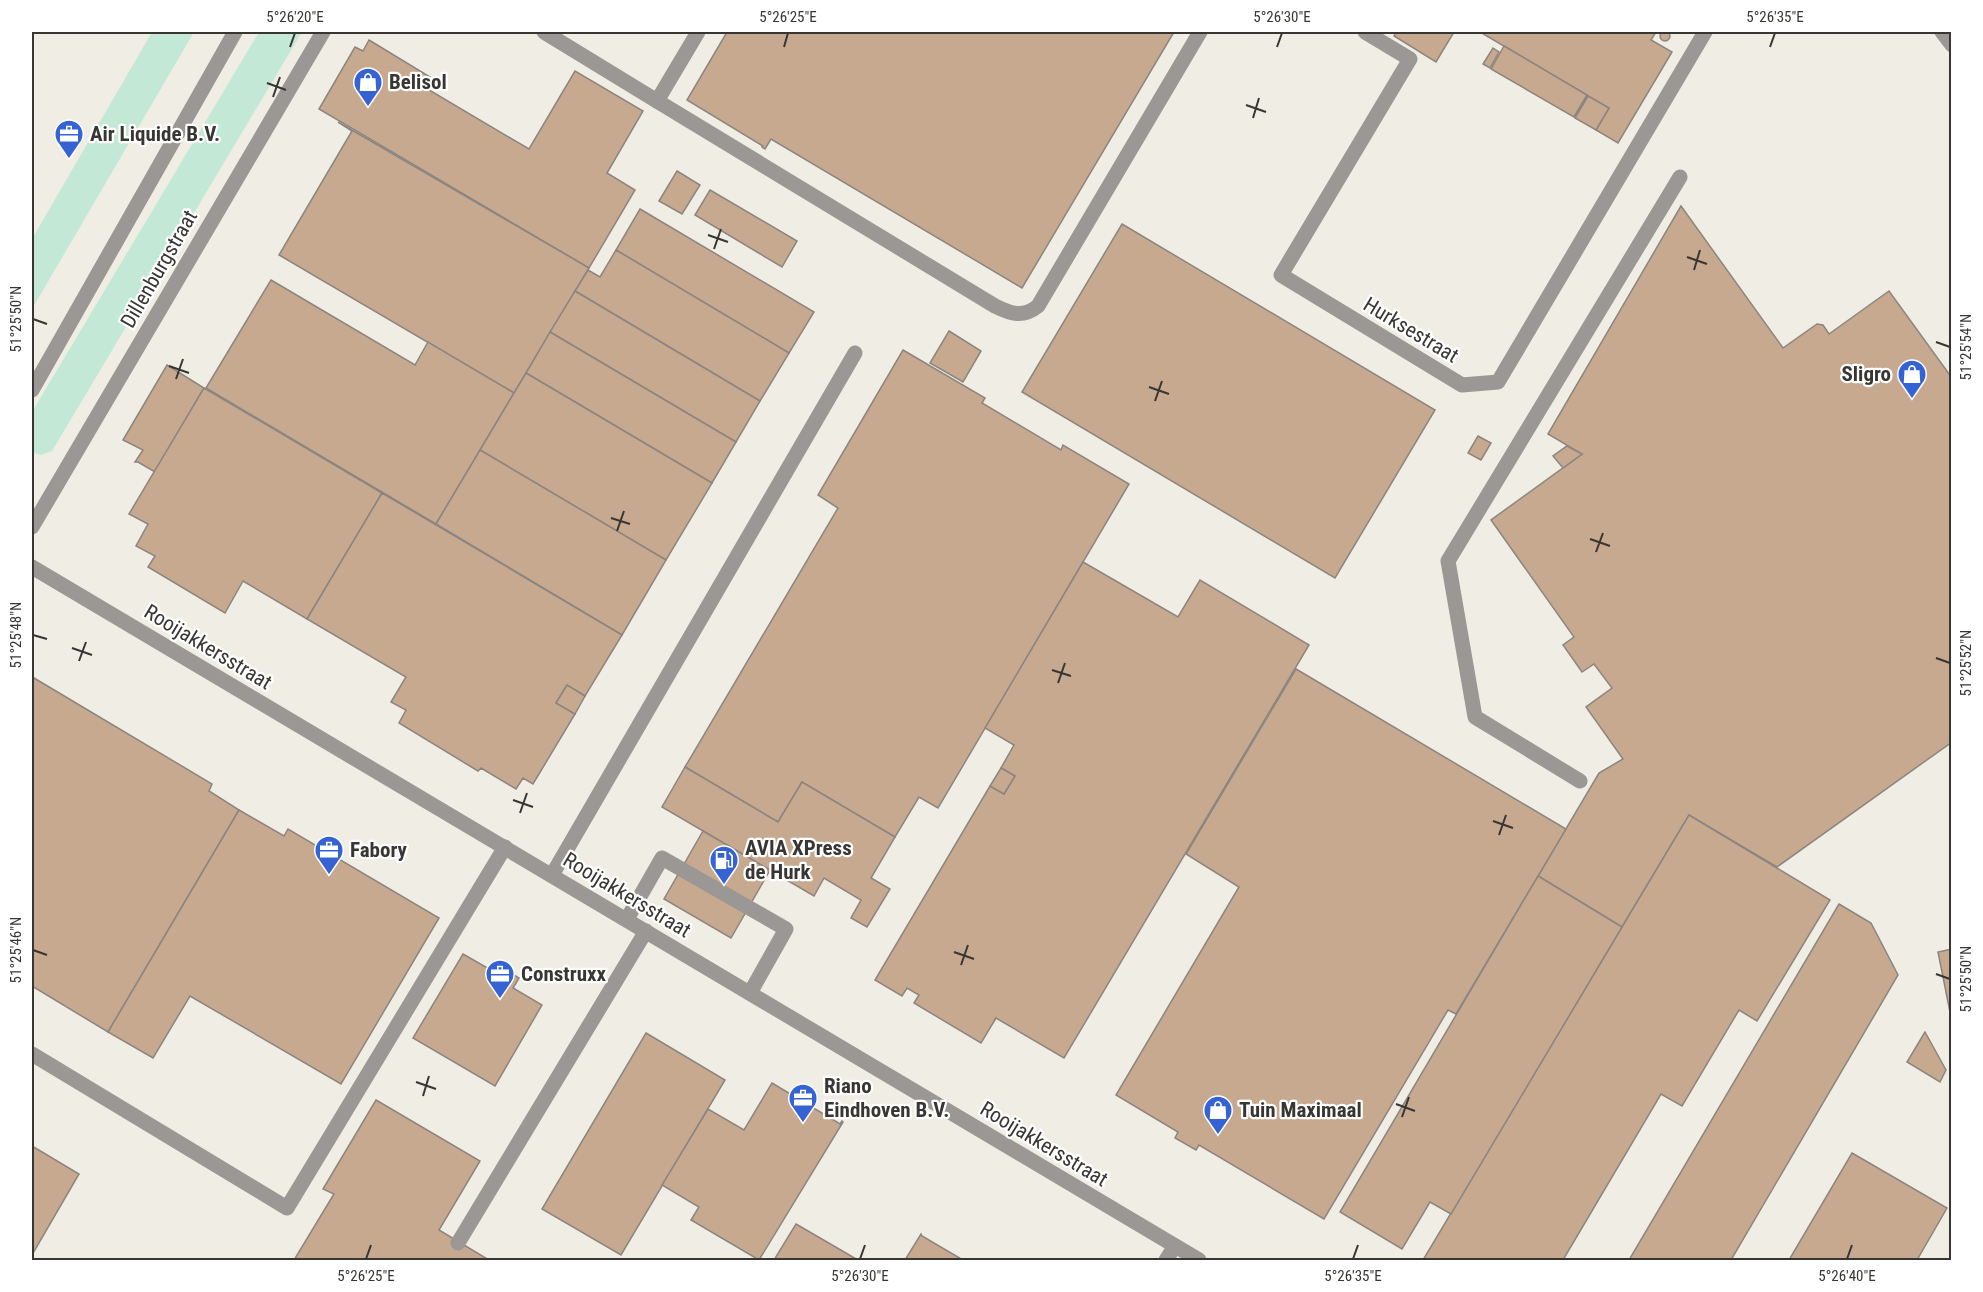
<svg xmlns="http://www.w3.org/2000/svg" width="1983" height="1292" viewBox="0 0 1983 1292" font-family="'Roboto Condensed',sans-serif">
<rect width="100%" height="100%" fill="#efede4"/>
<g fill="#c3e9d6">
<polygon points="152,32 194,32 32,309 32,239"/>
<polygon points="259,32 302,32 52,451 41,455 32,452 32,412"/>
</g>
<g fill="#c7a990" stroke="#8c857f" stroke-width="1.5">
<circle cx="1665" cy="36" r="5"/>
<polygon points="727,32 1174,32 1022,288 771,139 765,149 762,147 763,146 687,100"/>
<polygon points="1396,32 1454,32 1436,62 1394,36"/>
<polygon points="1480,32 1656,32 1651,40 1672,52 1618,143 1596,130 1609,108 1588,96 1574,117 1587,95"/>
<polygon points="369,40 430,77 424,87 529,149 575,71 643,111 607,173 635,190 589,268 319,109 355,47 363,51"/>
<polygon points="1504,46 1587,95 1574,117 1491,69"/>
<polygon points="1493,48 1499,52 1490,68 1483,64"/>
<polygon points="1588,96 1609,108 1596,130 1575,118"/>
<polygon points="338,122 589,268 514,393 279,255 352,131"/>
<polygon points="677,171 700,185 682,214 659,201"/>
<polygon points="710,190 797,241 782,267 695,215"/>
<polygon points="1681,206 1783,348 1817,324 1823,325 1829,334 1889,291 1952,378 1952,742 1777,867 1689,815 1622,927 1538,876 1599,773 1623,759 1586,707 1612,688 1594,664 1582,672 1563,645 1574,637 1491,520 1582,454 1548,434"/>
<polygon points="640,209 814,312 789,353 616,250"/>
<polygon points="1122,224 1435,410 1335,578 1022,392"/>
<polygon points="616,250 789,353 760,401 575,291 588,270 600,277"/>
<polygon points="271,280 415,365 428,342 514,393 436,524 206,388"/>
<polygon points="575,291 760,401 736,442 550,332"/>
<polygon points="949,331 981,351 963,382 930,363"/>
<polygon points="550,332 736,442 712,483 526,373"/>
<polygon points="903,350 985,398 982,403 1061,450 1063,445 1129,484 938,808 919,797 895,837 802,782 778,822 685,767 838,508 818,495"/>
<polygon points="167,365 204,388 155,472 138,462 135,462 143,450 123,440"/>
<polygon points="526,373 712,483 666,560 480,450"/>
<polygon points="204,388 382,493 307,619 243,581 225,613 148,567 155,556 136,546 148,524 129,514"/>
<polygon points="1478,436 1491,443 1481,460 1468,453"/>
<polygon points="1567,446 1582,454 1563,468 1553,456"/>
<polygon points="480,450 666,560 622,635 436,524"/>
<polygon points="382,493 622,635 585,696 567,685 556,703 575,714 533,784 523,778 516,789 481,768 478,771 399,723 406,710 391,702 406,677 307,619"/>
<polygon points="1083,562 1178,617 1200,580 1309,645 1064,1058 996,1018 981,1043 914,1003 919,995 907,988 902,996 875,980 990,786 1004,794 1015,776 1001,768 1014,745 985,728"/>
<polygon points="1296,669 1566,829 1456,1014 1448,1010 1324,1219 1199,1145 1196,1150 1175,1138 1178,1132 1116,1095 1239,887 1186,854"/>
<polygon points="34,678 212,784 209,791 239,810 108,1032 32,986 32,681"/>
<polygon points="567,685 585,696 575,714 556,703"/>
<polygon points="685,767 778,822 802,782 895,837 871,878 890,889 867,927 851,918 861,900 824,878 814,896 662,807"/>
<polygon points="1001,768 1015,776 1004,794 990,786"/>
<polygon points="239,810 284,836 288,829 439,918 341,1084 190,996 153,1058 108,1032"/>
<polygon points="1689,815 1830,900 1757,1021 1739,1010 1682,1106 1661,1094 1563,1260 1423,1260"/>
<polygon points="703,831 770,870 731,938 664,899"/>
<polygon points="1538,876 1622,927 1451,1214 1430,1202 1402,1249 1340,1212"/>
<polygon points="1839,904 1871,923 1898,975 1731,1260 1629,1260"/>
<polygon points="1952,949 1952,1022 1938,952"/>
<polygon points="463,954 503,977 507,971 519,978 513,988 542,1005 495,1086 413,1038"/>
<polygon points="1925,1032 1946,1070 1940,1082 1907,1062"/>
<polygon points="646,1033 725,1080 621,1255 542,1209"/>
<polygon points="772,1083 840,1124 842,1121 843,1122 759,1260 691,1220 699,1207 662,1185 708,1109 744,1130"/>
<polygon points="376,1100 480,1161 439,1230 489,1260 294,1260 334,1194 323,1189"/>
<polygon points="32,1146 79,1174 32,1255"/>
<polygon points="1852,1153 1947,1208 1917,1260 1789,1260"/>
<polygon points="796,1224 858,1260 774,1260"/>
<polygon points="921,1234 922,1236 963,1260 905,1260"/>
</g>
<g fill="none" stroke-linecap="round" stroke-linejoin="round">
<g stroke="#9a9794" stroke-width="15">
<polyline points="544,32 657,101 698,32"/>
<polyline points="1365,32 1410,59 1281,275 1462,385 1498,382 1705,32"/>
<polyline points="1942,32 1952,45"/>
<path d="M657,101L995,306C1011,314 1023,318 1038,306L1200,32"/>
<polyline points="32,390 235,32"/>
<polyline points="32,527 323,32"/>
<polyline points="32,567 1199,1260"/>
<polyline points="1580,781 1475,717 1448,561 1680,177"/>
<polyline points="552,875 855,353"/>
<polyline points="627,919 662,858 786,929 750,993"/>
<polyline points="32,1054 287,1208 505,847"/>
<polyline points="458,1243 646,931"/>
<polyline points="1166,1260 1175,1246"/>
</g>
</g>
<path fill="none" stroke="#373633" stroke-width="2" d="M290,47L295,33M784,47L788,33M1277,47L1282,33M1770,47L1775,33M267,83L286,90M273,97L280,77M1246,105L1266,112M1253,118L1259,98M708,235L728,242M714,249L721,229M1687,257L1707,264M1694,270L1700,250M33,319L47,324M1936,342L1950,347M169,366L189,373M176,379L183,359M1149,387L1169,394M1155,401L1162,381M611,518L630,524M617,531L624,511M1590,539L1610,546M1596,552L1603,533M33,635L47,639M72,648L92,655M1936,658L1950,663M79,661L86,642M1052,670L1071,676M1058,683L1065,663M513,800L533,807M520,813L527,793M1493,821L1513,828M1499,835L1506,815M33,950L47,955M954,952L974,959M961,965L968,945M1936,974L1950,979M416,1082L436,1089M423,1096L429,1076M1396,1104L1415,1111M1402,1117L1409,1097M366,1259L371,1245M860,1259L865,1245M1353,1259L1358,1245M1847,1259L1852,1245"/>
<defs>
<g id="shop-pin" transform="scale(1.5)"><path d="M0 17L-7.5 6A9.5 9.5 0 1 1 7.5 6Z" fill="#3663d3" stroke="#fff"/><path d="M-5-2.5h2.3a2.7 3.5 0 0 1 5.4 0H5L5.5 6h-11ZM-1.5-2.5h3a1.5 2.3 0 0 0-3 0Z" fill="#fff"/></g>
<g id="office-pin" transform="scale(1.5)"><path d="M0 17L-7.5 6A9.5 9.5 0 1 1 7.5 6Z" fill="#3663d3" stroke="#fff"/><path d="M-6-3h4V-5.5h4V-3h4V5H-6ZM-1-4.5V-3h2v-1.5ZM-6 0V1H6V0Z" fill="#fff"/></g>
<g id="fuel-pin" transform="scale(1.5)"><path d="M0 17L-7.5 6A9.5 9.5 0 1 1 7.5 6Z" fill="#3663d3" stroke="#fff"/><path d="M-5.5-6h7V0h2V4h1.3V-2.5L3-4.5l.8-.8L6-3V5H2.5V1h-1V6h-7ZM-4.2-4.7v3.2H.2V-4.7Z" fill="#fff"/></g>
</defs>
<g fill-rule="evenodd">
<use href="#shop-pin" x="368" y="82"/>
<use href="#office-pin" x="69" y="134"/>
<use href="#shop-pin" x="1912" y="374"/>
<use href="#office-pin" x="329" y="850"/>
<use href="#fuel-pin" x="724" y="860"/>
<use href="#office-pin" x="500" y="974"/>
<use href="#office-pin" x="803" y="1098"/>
<use href="#shop-pin" x="1218" y="1110"/>
</g>
<g text-anchor="middle" stroke-width="4.5" stroke-linejoin="round" paint-order="stroke">
<g font-size="21" font-weight="bold" fill="#373633" stroke="#fff" text-anchor="start">
<text x="389" y="89">Belisol</text>
<text x="90" y="141">Air Liquide B.V.</text>
<text x="1891" y="381" text-anchor="end">Sligro</text>
<text x="745" y="855">AVIA XPress<tspan x="745" dy="24">de Hurk</tspan></text>
<text x="350" y="857">Fabory</text>
<text x="521" y="981">Construxx</text>
<text x="824" y="1093">Riano<tspan x="824" dy="24">Eindhoven B.V.</tspan></text>
<text x="1239" y="1117">Tuin Maximaal</text>
</g>
<g font-size="21" fill="#373633" stroke="#fff">
<text transform="translate(159 269) rotate(-60)" y="7">Dillenburgstraat</text>
<text transform="translate(1411 330) rotate(31)" y="7">Hurksestraat</text>
<text transform="translate(208 647) rotate(31)" y="7">Rooijakkersstraat</text>
<text transform="translate(627 895) rotate(31)" y="7">Rooijakkersstraat</text>
<text transform="translate(1044 1144) rotate(31)" y="7">Rooijakkersstraat</text>
</g>
</g>
<rect width="1983" height="1292" fill="none" stroke="#ffffff" stroke-width="66"/>
<rect x="33" y="33" width="1917" height="1226" fill="none" stroke="#373633" stroke-width="2"/>
<g font-size="15" text-anchor="middle" fill="#373633">
<text x="295" y="22">5°26'20"E</text>
<text x="788" y="22">5°26'25"E</text>
<text x="1282" y="22">5°26'30"E</text>
<text x="1775" y="22">5°26'35"E</text>
<text transform="translate(16 319) rotate(-90)" y="5">51°25'50"N</text>
<text transform="translate(1966 347) rotate(-90)" y="5">51°25'54"N</text>
<text transform="translate(16 635) rotate(-90)" y="5">51°25'48"N</text>
<text transform="translate(1966 663) rotate(-90)" y="5">51°25'52"N</text>
<text transform="translate(16 950) rotate(-90)" y="5">51°25'46"N</text>
<text transform="translate(1966 979) rotate(-90)" y="5">51°25'50"N</text>
<text x="366" y="1281">5°26'25"E</text>
<text x="860" y="1281">5°26'30"E</text>
<text x="1353" y="1281">5°26'35"E</text>
<text x="1847" y="1281">5°26'40"E</text>
</g>
</svg>
